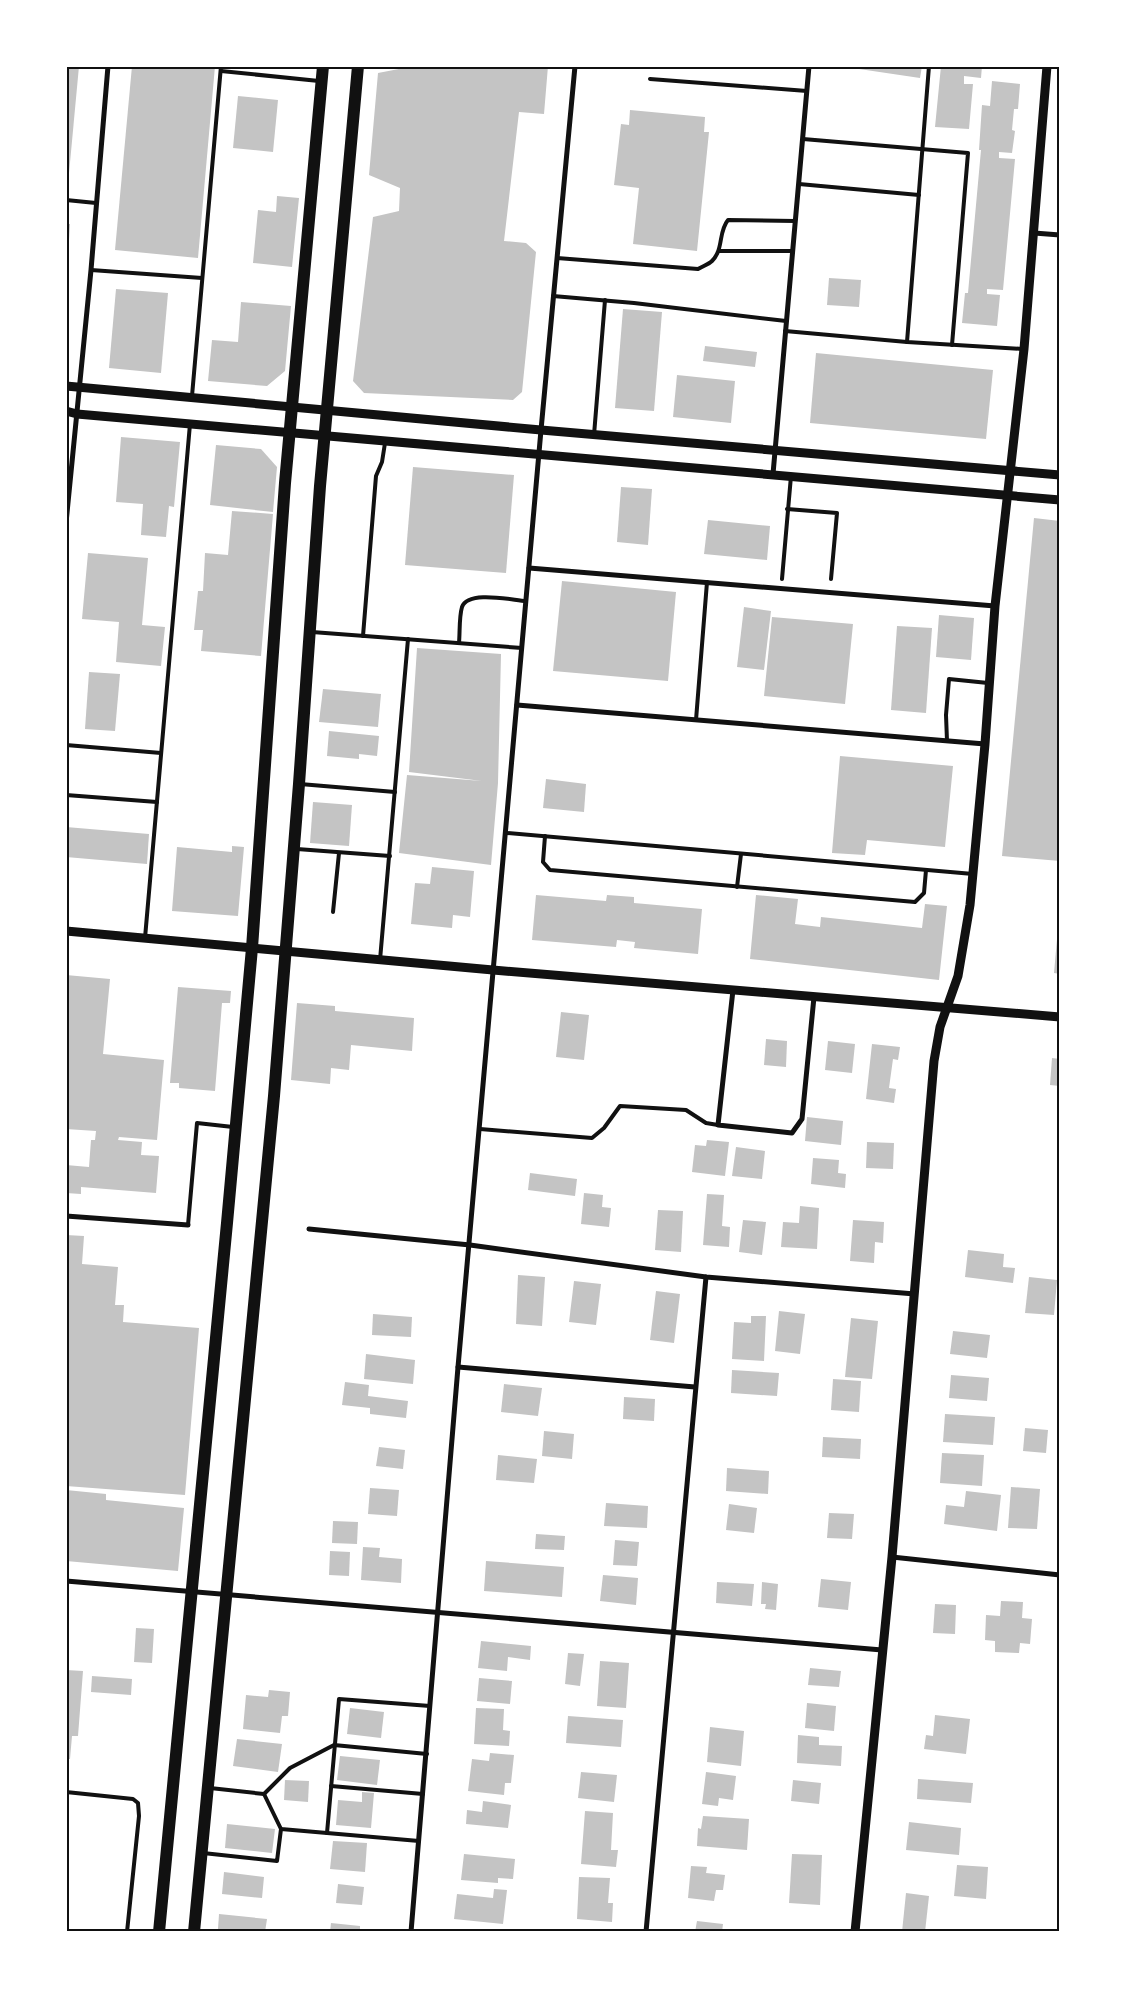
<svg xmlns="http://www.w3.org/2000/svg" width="1126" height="1998" viewBox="0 0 1126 1998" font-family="Barlow,sans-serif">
<rect width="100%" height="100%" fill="#fff"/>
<g fill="#c4c4c4">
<polygon points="66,66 79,66 68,184 66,183"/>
<polygon points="132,66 215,66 198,258 115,250"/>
<polygon points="404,66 548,66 544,114 519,112 504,241 526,243 536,252 522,392 513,400 364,393 353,381 373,217 399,211 400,188 369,175 378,73 404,68"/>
<polygon points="839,66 922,66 920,78"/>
<polygon points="941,66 982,66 981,78 964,76 964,84 973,84 969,129 935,127"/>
<polygon points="992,81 1020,84 1018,109 1014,109 1012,130 1015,131 1012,153 999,152 999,158 1015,159 1003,290 987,289 987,294 1000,295 997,326 962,323 965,293 968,293 981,150 979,150 982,105 990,106"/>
<polygon points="238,96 278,100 273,152 233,148"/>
<polygon points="630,110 705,117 704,132 709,132 697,251 633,244 639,188 614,185 621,124 629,125"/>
<polygon points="277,196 299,198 292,267 253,263 258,210 276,212"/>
<polygon points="66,224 70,224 68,255 66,255"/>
<polygon points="829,278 861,280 859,307 827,305"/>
<polygon points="116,289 168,293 161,373 109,368"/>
<polygon points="241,302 291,306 285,371 267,386 208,381 212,340 238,342"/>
<polygon points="623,309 662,312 654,411 615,408"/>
<polygon points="705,346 757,352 755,367 703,361"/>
<polygon points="816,353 993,370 986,439 810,423"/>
<polygon points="677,375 735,381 731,423 673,417"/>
<polygon points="121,437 180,442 174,507 169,506 166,537 141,535 143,504 116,502"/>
<polygon points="216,445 261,449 277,467 273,512 210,505"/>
<polygon points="413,467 514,475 506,573 405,565"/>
<polygon points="621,487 652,489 648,545 617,542"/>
<polygon points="232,511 273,514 261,656 201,651 203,630 194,630 198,591 203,591 205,553 228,555"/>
<polygon points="1034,518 1060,521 1060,861 1002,856"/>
<polygon points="708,520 770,526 767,560 704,554"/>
<polygon points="88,553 148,558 142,625 165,627 161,666 116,662 119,622 82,619"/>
<polygon points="562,581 676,592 668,681 553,671"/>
<polygon points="744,607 771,611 764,670 737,667"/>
<polygon points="939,615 974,618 971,660 936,657"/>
<polygon points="772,617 853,624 845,704 764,696"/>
<polygon points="897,626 932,628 926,713 891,710"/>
<polygon points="417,648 501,654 498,783 491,865 399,853 407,775 482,781 409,772"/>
<polygon points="89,672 120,674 115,731 85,729"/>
<polygon points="323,689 381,694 378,727 319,722"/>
<polygon points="329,731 379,736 377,756 359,754 359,759 327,756"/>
<polygon points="840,756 953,766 945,847 867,840 865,855 832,853"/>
<polygon points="546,779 586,784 584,812 543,808"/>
<polygon points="313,802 352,805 349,846 310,843"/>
<polygon points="66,827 149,834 147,864 66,857"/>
<polygon points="232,846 244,847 238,916 172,911 177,847 232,852"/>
<polygon points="432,867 474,871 470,917 453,915 452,928 411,924 415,883 430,884"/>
<polygon points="536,895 606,901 607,895 634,897 634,903 702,909 698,954 634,948 635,942 617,940 616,947 532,940"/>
<polygon points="756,895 798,899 795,924 820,927 821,917 922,928 925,904 947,906 939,980 750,959"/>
<polygon points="1058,928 1060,928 1060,974 1054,973"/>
<polygon points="66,975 110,979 103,1054 164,1060 157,1140 119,1137 118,1140 142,1142 141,1155 159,1156 156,1193 81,1187 81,1194 66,1193 66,1165 89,1167 91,1140 95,1140 96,1131 66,1129"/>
<polygon points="178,987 231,991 230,1003 222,1003 215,1091 179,1088 179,1083 170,1083"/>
<polygon points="297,1003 335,1006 335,1011 414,1018 412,1051 351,1045 349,1070 331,1068 330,1084 291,1080"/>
<polygon points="561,1012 589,1015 584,1060 556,1057"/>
<polygon points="766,1039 787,1041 786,1067 764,1065"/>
<polygon points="828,1041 855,1044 852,1073 825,1070"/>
<polygon points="872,1044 900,1047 898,1060 893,1059 889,1088 896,1089 894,1103 866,1099"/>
<polygon points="1052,1058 1060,1059 1060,1086 1050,1085"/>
<polygon points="807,1117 843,1121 841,1145 805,1141"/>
<polygon points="707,1140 729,1142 725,1176 692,1172 695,1145 706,1146"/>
<polygon points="867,1142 894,1143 893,1169 866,1168"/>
<polygon points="736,1147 765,1151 762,1179 732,1176"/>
<polygon points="813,1158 839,1160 838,1173 846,1174 845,1188 811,1184"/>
<polygon points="530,1173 577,1179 575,1196 528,1190"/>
<polygon points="584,1193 603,1195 602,1207 611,1208 609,1227 581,1224"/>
<polygon points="707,1194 724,1195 722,1226 730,1227 729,1247 703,1245"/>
<polygon points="800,1206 819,1208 817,1249 781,1247 783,1222 799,1223"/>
<polygon points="658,1210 683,1211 681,1252 655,1250"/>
<polygon points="743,1220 766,1222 762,1255 739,1252"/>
<polygon points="853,1220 884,1222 883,1243 875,1242 874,1263 850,1261"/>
<polygon points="66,1235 84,1236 82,1264 118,1267 115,1305 124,1305 123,1322 199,1328 185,1495 66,1486"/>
<polygon points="968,1250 1004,1254 1003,1267 1015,1268 1013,1283 965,1277"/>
<polygon points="518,1275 545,1277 542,1326 516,1324"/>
<polygon points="1029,1277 1057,1280 1054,1315 1025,1313"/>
<polygon points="574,1281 601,1284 596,1325 569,1322"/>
<polygon points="656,1291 680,1294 674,1343 650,1340"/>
<polygon points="779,1311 805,1314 800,1354 775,1351"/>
<polygon points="373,1314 412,1317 411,1337 372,1335"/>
<polygon points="751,1316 766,1316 764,1361 732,1359 734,1322 751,1323"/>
<polygon points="851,1318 878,1321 872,1379 845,1377"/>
<polygon points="953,1331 990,1335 987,1358 950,1354"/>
<polygon points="366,1354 415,1360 413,1384 364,1379"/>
<polygon points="732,1370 779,1373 777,1396 731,1393"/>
<polygon points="951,1375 989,1378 987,1401 949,1398"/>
<polygon points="833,1379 861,1381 859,1412 831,1410"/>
<polygon points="345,1382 369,1385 368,1396 408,1401 406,1418 370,1414 370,1408 342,1405"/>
<polygon points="504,1384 542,1388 538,1416 501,1412"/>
<polygon points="624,1397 655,1399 654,1421 623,1419"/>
<polygon points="945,1414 995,1417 993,1445 943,1442"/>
<polygon points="1025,1428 1048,1430 1046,1453 1023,1451"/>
<polygon points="544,1431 574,1434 572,1459 542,1456"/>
<polygon points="823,1437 861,1439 860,1459 822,1457"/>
<polygon points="379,1447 405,1450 403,1469 376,1466"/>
<polygon points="942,1453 984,1455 982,1486 940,1483"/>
<polygon points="498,1455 537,1459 534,1483 496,1480"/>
<polygon points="727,1468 769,1471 768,1494 726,1491"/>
<polygon points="1011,1487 1040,1489 1037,1529 1008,1528"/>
<polygon points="370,1488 399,1490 397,1516 368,1514"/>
<polygon points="66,1490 106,1494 106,1500 184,1508 178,1571 66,1561"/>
<polygon points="966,1491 1001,1495 997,1531 944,1524 946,1505 964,1507"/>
<polygon points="606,1503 648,1506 647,1528 604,1526"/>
<polygon points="729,1504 757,1508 754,1533 726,1530"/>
<polygon points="829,1513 854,1514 852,1539 827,1538"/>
<polygon points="333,1521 358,1522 357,1544 332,1543"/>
<polygon points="536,1534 565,1536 564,1550 535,1549"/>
<polygon points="615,1540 639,1542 637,1566 613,1565"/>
<polygon points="363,1547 380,1548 379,1557 402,1559 401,1583 361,1580"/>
<polygon points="330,1551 350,1552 349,1576 329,1575"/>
<polygon points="486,1561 564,1567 562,1597 484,1591"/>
<polygon points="603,1575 638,1578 636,1605 600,1601"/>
<polygon points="821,1579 851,1582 848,1610 818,1607"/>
<polygon points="717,1582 754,1584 752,1606 716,1603"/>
<polygon points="762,1582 778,1584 776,1610 765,1609 766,1604 761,1604"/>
<polygon points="1001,1601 1023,1602 1022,1618 1032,1619 1030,1644 1020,1643 1019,1653 995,1652 995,1641 985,1640 986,1615 1000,1616"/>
<polygon points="935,1604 956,1605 955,1634 933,1633"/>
<polygon points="136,1628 154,1629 152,1663 134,1662"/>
<polygon points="481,1641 531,1646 530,1660 508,1657 507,1671 478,1668"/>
<polygon points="568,1653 584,1654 580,1686 565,1684"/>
<polygon points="600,1661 629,1663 626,1708 597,1706"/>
<polygon points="810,1668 841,1671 839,1687 808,1685"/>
<polygon points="66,1670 83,1671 78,1736 72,1736 70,1759 66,1759"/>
<polygon points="92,1676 132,1679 131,1695 91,1692"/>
<polygon points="479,1678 512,1681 510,1704 477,1701"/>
<polygon points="269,1690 290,1692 288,1716 282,1716 280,1733 243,1729 246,1695 268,1697"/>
<polygon points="807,1703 836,1706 834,1731 805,1728"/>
<polygon points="350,1708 384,1712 381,1738 347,1734"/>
<polygon points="476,1708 504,1709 503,1730 510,1731 509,1746 474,1744"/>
<polygon points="935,1715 970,1719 966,1754 924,1749 926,1735 933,1736"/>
<polygon points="568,1716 623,1720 621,1747 566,1743"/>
<polygon points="710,1727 744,1731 741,1766 707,1762"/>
<polygon points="798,1735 819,1737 819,1745 842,1746 841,1766 797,1763"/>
<polygon points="237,1739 282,1744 278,1772 233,1766"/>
<polygon points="490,1753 514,1755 511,1783 505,1783 504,1795 468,1791 472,1759 489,1761"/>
<polygon points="340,1756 380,1760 377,1785 337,1780"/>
<polygon points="581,1772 617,1775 614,1802 578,1798"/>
<polygon points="706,1772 736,1776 733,1800 719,1798 718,1806 702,1804"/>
<polygon points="918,1779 973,1783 971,1803 917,1799"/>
<polygon points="285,1780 309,1781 308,1802 284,1800"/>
<polygon points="793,1780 821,1783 819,1804 791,1801"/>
<polygon points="362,1792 374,1793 371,1828 336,1825 338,1800 362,1802"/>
<polygon points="483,1801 511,1805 508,1828 466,1824 467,1810 482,1812"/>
<polygon points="585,1811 613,1813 611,1850 618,1850 616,1867 581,1864"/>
<polygon points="703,1816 749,1819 747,1850 697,1846 698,1828 701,1829"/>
<polygon points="909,1822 961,1828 959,1855 906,1850"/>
<polygon points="227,1824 275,1829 272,1853 225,1848"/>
<polygon points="333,1841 367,1843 365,1872 330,1869"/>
<polygon points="464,1854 515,1859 513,1879 498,1878 498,1883 461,1880"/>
<polygon points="792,1854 822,1855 820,1905 789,1903"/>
<polygon points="957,1865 988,1867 986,1899 954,1896"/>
<polygon points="691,1866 707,1867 706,1873 725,1875 723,1890 716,1890 714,1901 688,1898"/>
<polygon points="224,1872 264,1877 262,1898 222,1894"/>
<polygon points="579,1877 610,1878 608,1903 613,1903 612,1922 577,1919"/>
<polygon points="338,1884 364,1887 362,1905 336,1903"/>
<polygon points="494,1889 507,1890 503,1924 454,1919 457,1894 493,1898"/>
<polygon points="906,1893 929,1896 925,1932 902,1932"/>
<polygon points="219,1914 267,1919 265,1932 227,1932 218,1929"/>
<polygon points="697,1921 723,1924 722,1932 695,1932"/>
<polygon points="331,1923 360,1926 360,1932 330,1932"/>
</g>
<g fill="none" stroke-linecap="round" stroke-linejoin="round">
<g stroke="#111" stroke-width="4">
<polyline points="221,71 319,81"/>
<polyline points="650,79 807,91"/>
<polyline points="803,139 968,153 952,345"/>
<polyline points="799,184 919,195"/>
<polyline points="66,200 96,203"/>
<polyline points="719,251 793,251"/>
<path d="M557,258L698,269C703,266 709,264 712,261C724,249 718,232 728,220L795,221"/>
<polyline points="91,270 202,278"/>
<polyline points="553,296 634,303 786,321"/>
<polyline points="785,331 907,342 1023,349"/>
<polyline points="907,342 929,66"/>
<polyline points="192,396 221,66"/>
<polyline points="594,435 605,300"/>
<polyline points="787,509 837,513 831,579"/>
<polyline points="782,579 791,476"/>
<polyline points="312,632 522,648"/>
<polyline points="363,636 376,476 382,462 385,443"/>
<path d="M459,643C460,632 459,617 462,607C468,590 511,600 526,601"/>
<polyline points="696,720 707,582"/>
<polyline points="947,741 946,715 949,679 988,683"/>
<polyline points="66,745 161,753"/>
<polyline points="300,784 395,792"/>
<polyline points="66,795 157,802"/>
<polyline points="507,833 973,874"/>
<polyline points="545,836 543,862 550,870 915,902 924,893 926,870"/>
<polyline points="297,849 390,856"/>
<polyline points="737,887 741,854"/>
<polyline points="333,912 339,853"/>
<polyline points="145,938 190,424"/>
<polyline points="380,960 408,639"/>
<polyline points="480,1129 592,1138 604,1128 620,1106 686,1110 706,1123 718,1125"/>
<polyline points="188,1225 197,1123 233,1127"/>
<polyline points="331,1786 423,1794"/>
<polyline points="210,1788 264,1794 281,1829 419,1841"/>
<polyline points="66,1792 133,1799 138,1803 139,1816 127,1932"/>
<polyline points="264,1794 290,1768 334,1745 427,1754"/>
<polyline points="327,1833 339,1699 430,1706"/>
<polyline points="203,1853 277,1861 281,1829"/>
</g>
<g stroke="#111" stroke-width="5">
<polyline points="1034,233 1060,235"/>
<polyline points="773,474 809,66"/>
<polyline points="66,523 91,270 108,66"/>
<polyline points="529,568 995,606"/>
<polyline points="517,705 985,744"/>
<polyline points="733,990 718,1125 792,1133 802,1119 814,997"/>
<polyline points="66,1216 188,1225"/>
<polyline points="309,1229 470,1245 706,1277 915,1294"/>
<polyline points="458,1367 695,1387"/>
<polyline points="892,1557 1060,1575"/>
<polyline points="66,1581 882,1650"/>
<polyline points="411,1932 458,1367 541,430 575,66"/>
<polyline points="646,1932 706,1277"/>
</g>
<g stroke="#111" stroke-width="9">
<polyline points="66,386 541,430 1060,475"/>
<polyline points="66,411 77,414 1060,500"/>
<polyline points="66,931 493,970 1060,1017"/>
<polyline points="855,1932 892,1557 934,1061 940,1027 958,976 970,905 985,744 995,606 1024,349 1047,66"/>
</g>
<g stroke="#111" stroke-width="12">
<polyline points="159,1932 227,1223 252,948 285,483 323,66"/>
<polyline points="194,1932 274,1096 299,784 320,486 358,66"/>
</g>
</g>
<rect width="1126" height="1998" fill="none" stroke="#ffffff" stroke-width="135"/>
<rect x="68" y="68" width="990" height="1862" fill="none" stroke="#111" stroke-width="2"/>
</svg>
